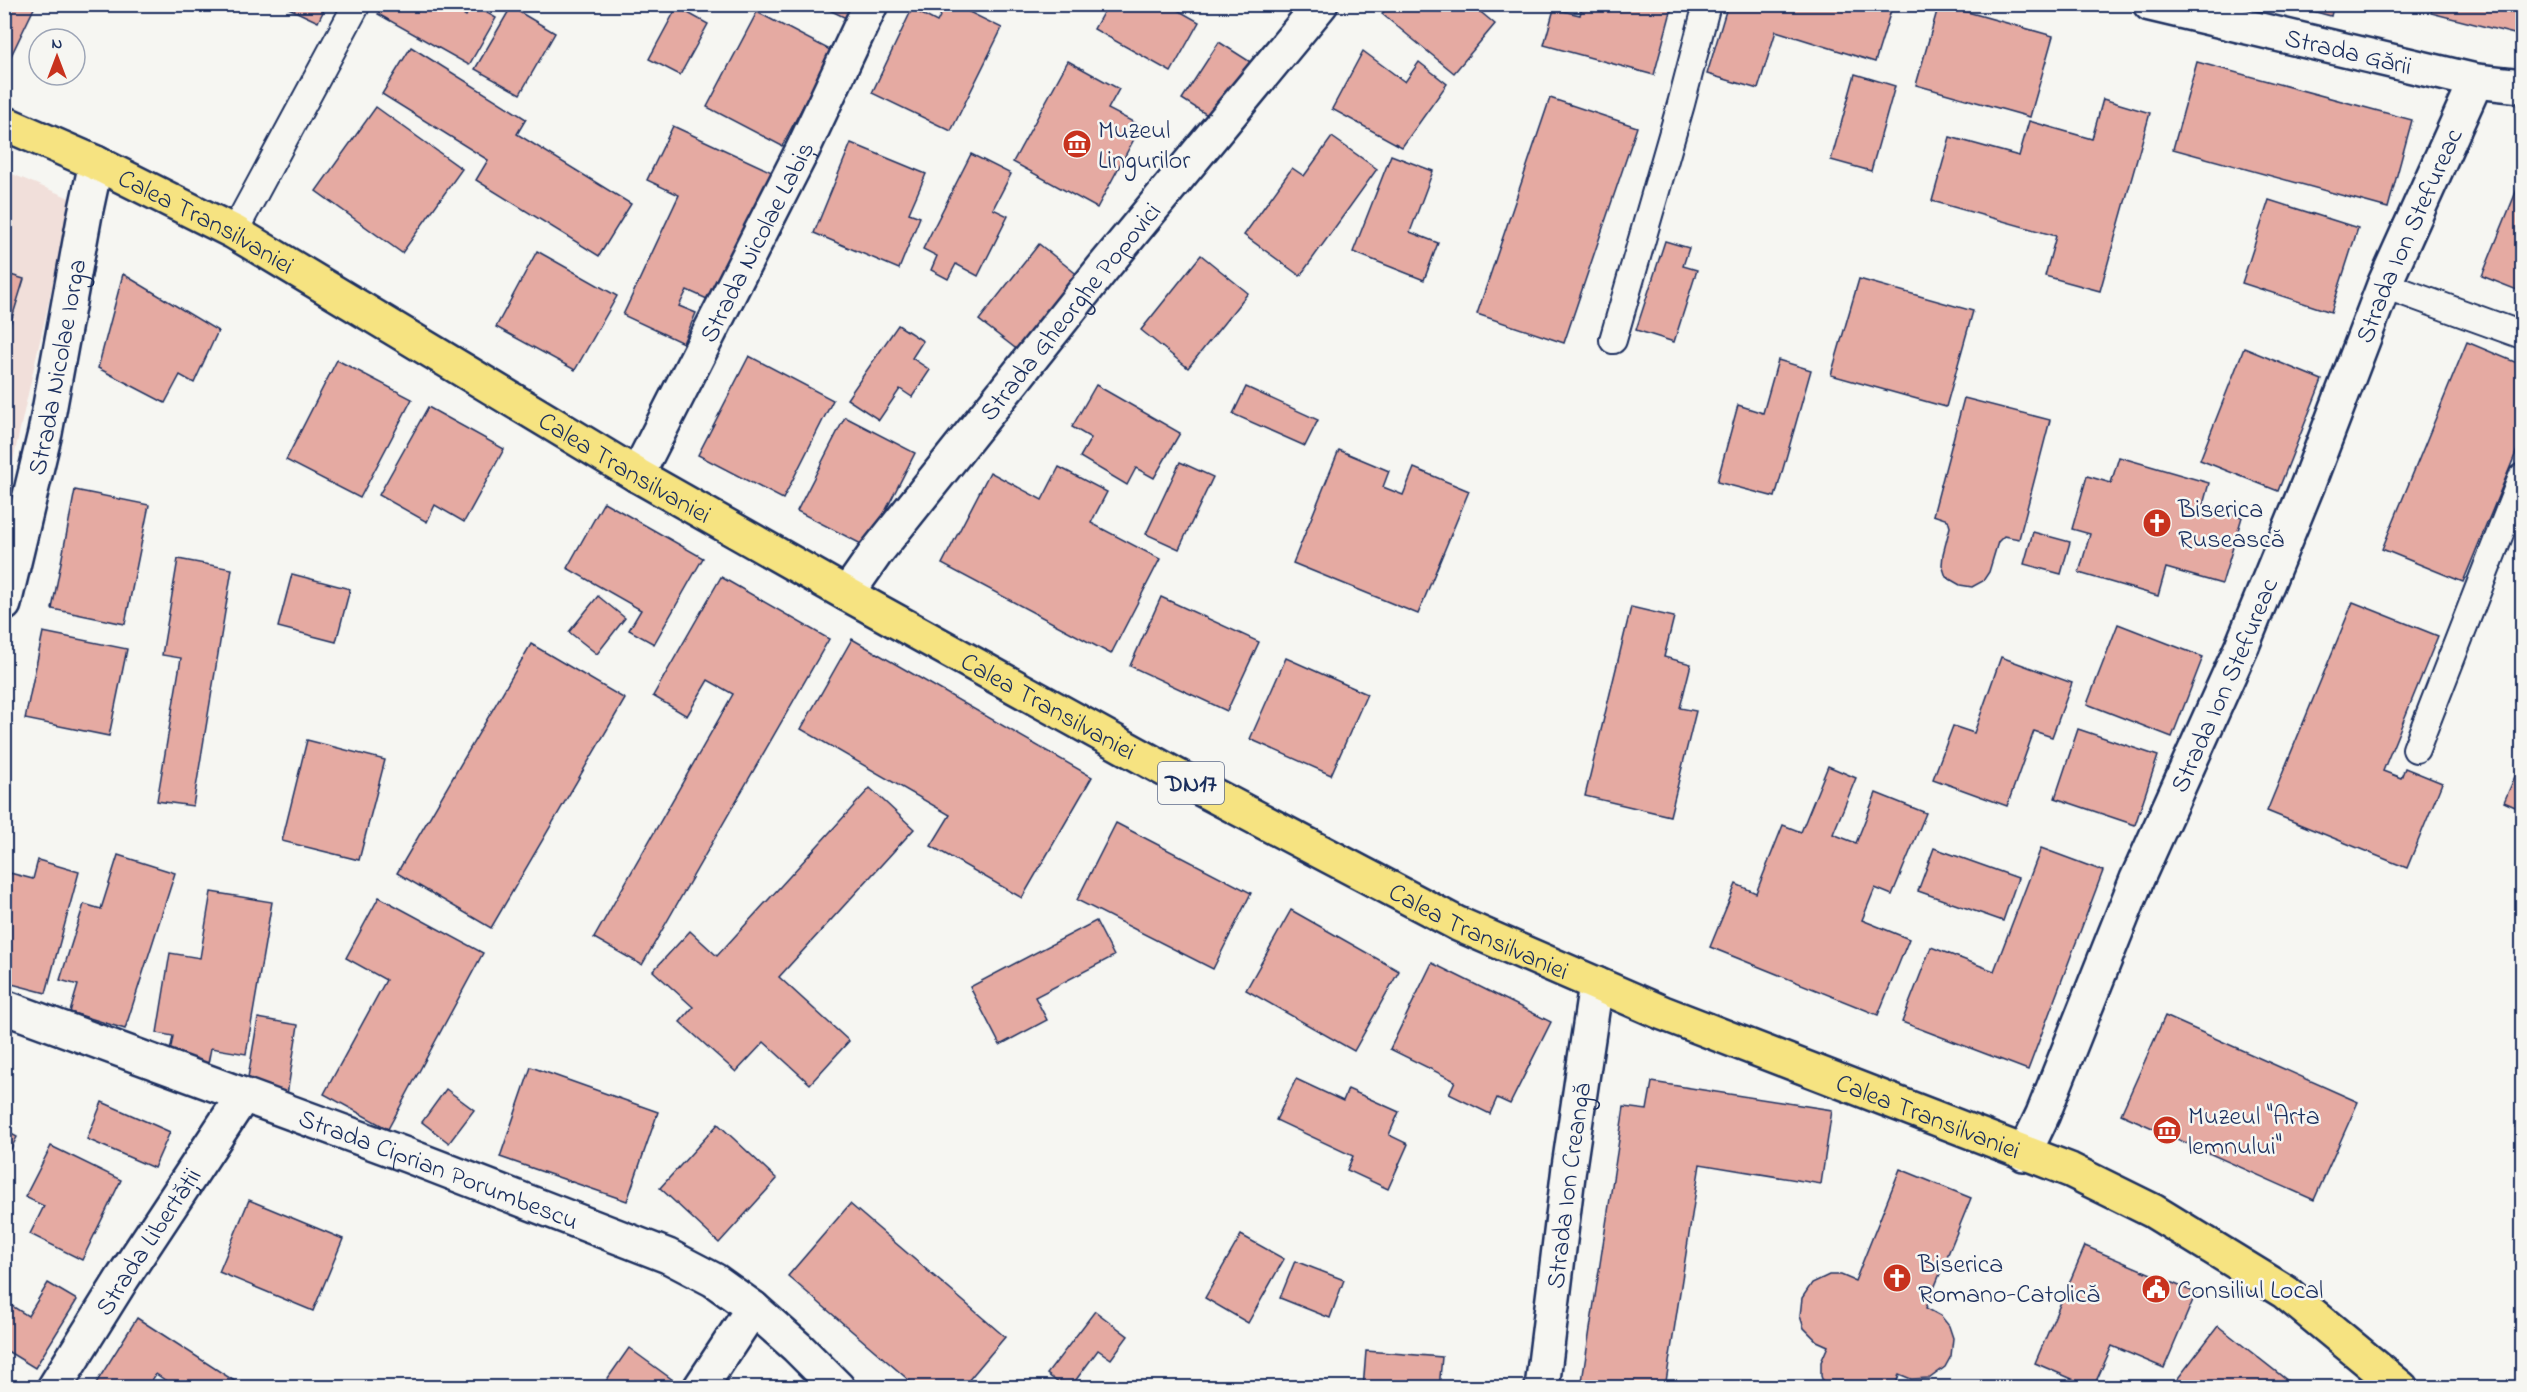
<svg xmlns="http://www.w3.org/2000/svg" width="2527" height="1392" viewBox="0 0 2527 1392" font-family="'Indie Flower',sans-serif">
<rect width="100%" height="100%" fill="#f6f6f2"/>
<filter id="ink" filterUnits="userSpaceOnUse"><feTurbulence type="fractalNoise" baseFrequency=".0167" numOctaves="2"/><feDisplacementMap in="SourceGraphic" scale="12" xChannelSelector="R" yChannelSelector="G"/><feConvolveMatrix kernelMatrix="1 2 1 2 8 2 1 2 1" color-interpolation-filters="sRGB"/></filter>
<g filter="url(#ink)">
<polygon fill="#f1dfda" points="5,171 72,199 5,496"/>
<g fill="#e5aaa2" stroke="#1b2f5e" stroke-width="1.5">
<polygon points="4,4 36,4 9,60 4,58"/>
<polygon points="280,4 327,4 318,22"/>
<polygon points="384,4 446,4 466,16 472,4 496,18 469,65 378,14"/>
<polygon points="817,4 852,4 846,18"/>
<polygon points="946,4 953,4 1002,28 951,131 872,93 912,9 937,22"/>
<polygon points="1108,4 1167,4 1199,22 1171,72 1094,29"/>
<polygon points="1390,4 1471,4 1495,24 1454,73 1382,14"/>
<polygon points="1583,4 1673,4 1654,75 1544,45 1554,9 1580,15"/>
<polygon points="1728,4 1893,4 1875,62 1776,31 1758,89 1707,74"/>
<polygon points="1939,4 2053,36 2030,117 1916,85"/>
<polygon points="2286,4 2334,4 2331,16"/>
<polygon points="2433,4 2522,4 2522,36 2431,13"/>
<polygon points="511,7 555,33 520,94 475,69"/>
<polygon points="677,7 708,24 680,75 649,59"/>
<polygon points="757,12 832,51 782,146 707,107"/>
<polygon points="1219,42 1252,63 1215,120 1182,99"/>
<polygon points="411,47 526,119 517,134 631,204 599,256 476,180 488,160 382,94"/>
<polygon points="1363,51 1405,82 1419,62 1447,84 1402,147 1332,109"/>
<polygon points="1068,61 1119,89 1108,109 1141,126 1097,208 1013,162"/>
<polygon points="2197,62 2412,120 2388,208 2173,149"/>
<polygon points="1855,74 1895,86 1871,171 1831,160"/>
<polygon points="1550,98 1637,127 1564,343 1477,314"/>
<polygon points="2103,99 2150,113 2100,291 2045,276 2056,236 1932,201 1950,137 2019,156 2029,121 2092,139"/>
<polygon points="376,107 462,169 402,253 316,191"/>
<polygon points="673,126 776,174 716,303 687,290 679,306 696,313 683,343 623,315 679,195 647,180"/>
<polygon points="1332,137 1377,169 1300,276 1244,235 1292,168 1304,176"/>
<polygon points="851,143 926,174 909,213 920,217 899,269 814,233"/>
<polygon points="971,154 1011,174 993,209 1008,216 978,276 956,264 948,279 931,270 937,256 923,249"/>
<polygon points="1391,155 1433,171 1410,232 1438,243 1424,280 1353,252"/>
<polygon points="2522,177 2522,292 2482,276"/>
<polygon points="2269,200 2358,228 2331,312 2242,283"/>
<polygon points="1665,241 1689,248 1683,266 1697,270 1674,342 1636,330"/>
<polygon points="1039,244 1079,276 1019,351 979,320"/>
<polygon points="537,251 617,296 575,370 496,327"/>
<polygon points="1201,255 1248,293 1188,368 1141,330"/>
<polygon points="4,273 24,279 4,344"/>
<polygon points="123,274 218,331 194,383 180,375 165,403 98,368"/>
<polygon points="1859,279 1973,311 1946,407 1831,375"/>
<polygon points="898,325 923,341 912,358 930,370 912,397 900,389 879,420 847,399"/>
<polygon points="2467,342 2522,365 2522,438 2463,582 2382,549"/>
<polygon points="2244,348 2322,380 2278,491 2200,460"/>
<polygon points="749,356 833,400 783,499 698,455"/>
<polygon points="337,360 412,399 360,498 286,460"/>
<polygon points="1778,360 1811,370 1775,497 1717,482 1738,405 1763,413"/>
<polygon points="1096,385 1180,433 1154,478 1136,468 1127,485 1080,457 1091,438 1072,427"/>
<polygon points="1246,387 1318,420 1305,446 1233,414"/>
<polygon points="1964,398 2050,420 2019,539 2004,536 1998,542 1989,572 1983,581 1972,587 1960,585 1946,577 1942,565 1943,554 1950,527 1948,520 1933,515"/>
<polygon points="428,407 504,449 464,522 435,505 427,522 379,495"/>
<polygon points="845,417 915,453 867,547 797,511"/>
<polygon points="1339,450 1389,471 1383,487 1403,495 1414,468 1469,491 1418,614 1293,563"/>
<polygon points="2119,457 2209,483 2203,505 2242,517 2222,584 2166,568 2158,596 2079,573 2090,534 2072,529 2087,476 2111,483"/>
<polygon points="1180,462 1213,477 1179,549 1146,534"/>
<polygon points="1059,467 1107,492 1091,523 1160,559 1111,654 942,564 990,472 1042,500"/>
<polygon points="75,490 149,505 125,624 52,609"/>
<polygon points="604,502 703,558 654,644 629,630 641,610 567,568"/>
<polygon points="2033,532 2070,542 2061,574 2024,564"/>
<polygon points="178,559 232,569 193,806 157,801 181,658 162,655"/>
<polygon points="292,574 350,589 336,642 278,627"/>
<polygon points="721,577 829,639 642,965 594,938 733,694 708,680 687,716 653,696"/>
<polygon points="598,596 625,618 597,654 569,632"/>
<polygon points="1161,597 1259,642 1227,711 1130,666"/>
<polygon points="2353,602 2438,636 2383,771 2401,778 2405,768 2442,783 2407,868 2267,811"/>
<polygon points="1631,607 1674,617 1664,657 1691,664 1680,708 1696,711 1670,816 1585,796"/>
<polygon points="2118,624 2203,657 2172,737 2087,704"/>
<polygon points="43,632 127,649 109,736 25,719"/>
<polygon points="852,639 1092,777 1022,898 931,846 950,815 801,729"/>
<polygon points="531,644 625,699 491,928 397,873"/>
<polygon points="2001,657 2072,683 2052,737 2034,731 2007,806 1933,779 1953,726 1974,733"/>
<polygon points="1286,658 1367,694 1331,775 1250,739"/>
<polygon points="2078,729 2158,756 2135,825 2055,798"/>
<polygon points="307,740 385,760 359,860 282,841"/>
<polygon points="2522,760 2522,810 2504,802"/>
<polygon points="1828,766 1856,778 1833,834 1856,843 1876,793 1926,813 1892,895 1875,888 1862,920 1909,939 1878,1015 1710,947 1736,884 1756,893 1783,825 1801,832"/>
<polygon points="870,788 914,829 779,977 849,1041 810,1084 764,1042 736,1072 680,1022 693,1007 653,971 690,931 717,956"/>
<polygon points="1116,823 1251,893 1213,969 1077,900"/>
<polygon points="1934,848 2018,878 2003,921 1918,891"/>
<polygon points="2041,848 2103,871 2028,1070 1902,1022 1931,947 1994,971"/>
<polygon points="118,855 175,873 125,1029 70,1012 78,985 60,980 84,904 101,909"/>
<polygon points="38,860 79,872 46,993 4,982 4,879 6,872 33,879"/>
<polygon points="211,892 272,902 246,1054 211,1048 208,1064 169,1057 173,1036 157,1033 170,953 200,958"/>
<polygon points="379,897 483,953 388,1129 324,1094 386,980 346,958"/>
<polygon points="1291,910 1399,971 1354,1051 1246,990"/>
<polygon points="1096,921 1114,956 1035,997 1047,1020 1000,1045 970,987"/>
<polygon points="1432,963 1551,1022 1510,1104 1497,1098 1490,1114 1449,1094 1455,1081 1390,1049"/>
<polygon points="2165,1016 2358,1102 2314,1200 2121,1114"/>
<polygon points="258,1018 298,1025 287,1095 246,1089"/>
<polygon points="531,1067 658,1112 627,1201 500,1157"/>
<polygon points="1296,1079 1343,1101 1348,1089 1399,1112 1389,1135 1408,1144 1388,1189 1347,1170 1353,1156 1276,1120"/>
<polygon points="1652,1082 1832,1110 1821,1184 1700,1164 1665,1388 1581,1388 1624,1107 1647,1110"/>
<polygon points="446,1089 474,1110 449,1143 422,1122"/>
<polygon points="102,1102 170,1132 154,1168 87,1139"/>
<polygon points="2522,1108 2522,1134 2517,1132 2518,1128 2515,1127"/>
<polygon points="718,1124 777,1179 719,1243 660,1188"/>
<polygon points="4,1130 17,1137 4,1162"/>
<polygon points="51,1146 121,1180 82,1260 30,1234 44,1206 25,1197"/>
<polygon points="1900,1169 1971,1198 1926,1308 1941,1316 1949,1326 1953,1338 1951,1356 1945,1367 1930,1378 1911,1379 1899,1374 1895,1388 1825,1388 1821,1376 1821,1362 1828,1346 1817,1341 1804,1328 1800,1316 1802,1298 1812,1283 1829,1275 1841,1275 1855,1281"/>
<polygon points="249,1200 343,1239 313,1311 219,1272"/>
<polygon points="850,1204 1005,1337 962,1388 918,1388 788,1276"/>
<polygon points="1241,1235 1284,1259 1248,1323 1205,1298"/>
<polygon points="2085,1246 2196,1293 2164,1368 2112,1346 2093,1388 2035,1363"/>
<polygon points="1295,1261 1344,1280 1330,1318 1280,1298"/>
<polygon points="48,1283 77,1300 35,1368 4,1349 4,1301 28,1316"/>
<polygon points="1095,1311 1128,1336 1111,1359 1098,1350 1070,1388 1065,1388 1047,1374"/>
<polygon points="137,1318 236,1382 233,1388 177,1388 156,1374 147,1388 93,1388"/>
<polygon points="2218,1326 2297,1388 2175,1388 2172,1386"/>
<polygon points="629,1348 677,1383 674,1388 601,1388"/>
<polygon points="1366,1351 1442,1357 1439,1388 1363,1388"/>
</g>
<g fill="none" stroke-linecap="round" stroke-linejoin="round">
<g stroke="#1b2f5e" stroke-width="30">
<g id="lane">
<polyline points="234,232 357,4"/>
<polyline points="2384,285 2522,335"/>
<polyline points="1613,340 1681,104 1707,4"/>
<polyline points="2416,749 2522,477"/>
</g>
</g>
<g stroke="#1b2f5e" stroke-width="38">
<g id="street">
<path id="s1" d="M637,475L803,149L871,4"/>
<path id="s2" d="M847,594L875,554L1103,268L1321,4"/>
<path id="s3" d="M4,604L45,433L85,214L96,163"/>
<path id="s4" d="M4,1007L409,1156L668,1256L714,1280L753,1308L797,1347L838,1388"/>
<path id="s5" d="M2024,1154L2043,1114L2137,879L2242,646L2308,484L2384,285L2476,81"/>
<path id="s6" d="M54,1388L122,1279L243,1096"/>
<polyline points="700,1388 753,1308"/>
<path id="s7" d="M1542,1388L1569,1167L1596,984"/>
</g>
</g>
<g stroke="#1b2f5e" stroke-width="38">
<g id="secondary">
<path id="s8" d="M2150,4L2476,81L2522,86"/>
</g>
</g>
<g stroke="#1b2f5e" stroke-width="38">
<g id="highway">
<path id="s9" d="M4,123L96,163L234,232L637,475L847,594L1175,775L1458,924L1663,1013L2070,1170L2153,1211L2285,1292L2401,1388"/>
</g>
</g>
<use href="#lane" stroke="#f6f6f2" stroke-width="26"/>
<use href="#street" stroke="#f6f6f2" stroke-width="33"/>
<use href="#secondary" stroke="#f6f6f2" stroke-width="33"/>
<use href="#highway" stroke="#f6e381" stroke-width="33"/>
</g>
</g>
<defs>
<g id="museum-disc" transform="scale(1.5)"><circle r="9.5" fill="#c8321e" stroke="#f6f6f2"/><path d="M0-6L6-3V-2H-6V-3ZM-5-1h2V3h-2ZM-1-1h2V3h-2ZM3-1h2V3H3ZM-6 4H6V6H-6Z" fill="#fff"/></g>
<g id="church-disc" transform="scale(1.5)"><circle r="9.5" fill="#c8321e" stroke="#f6f6f2"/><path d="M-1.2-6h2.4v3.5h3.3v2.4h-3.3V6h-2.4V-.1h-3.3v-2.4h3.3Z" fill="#fff"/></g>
<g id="civic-disc" transform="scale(1.5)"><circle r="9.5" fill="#c8321e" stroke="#f6f6f2"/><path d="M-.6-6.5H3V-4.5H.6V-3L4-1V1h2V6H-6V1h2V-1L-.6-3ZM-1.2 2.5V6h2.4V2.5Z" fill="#fff"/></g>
</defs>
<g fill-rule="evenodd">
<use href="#museum-disc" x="1077" y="144"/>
<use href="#church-disc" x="2157" y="523"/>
<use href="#museum-disc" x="2167" y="1130"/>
<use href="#church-disc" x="1897" y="1278"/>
<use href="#civic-disc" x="2156" y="1289"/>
</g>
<g text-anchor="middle" stroke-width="5" stroke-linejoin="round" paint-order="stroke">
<rect fill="#f6f6f2" stroke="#5d6b8a" stroke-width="1.5" x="1158" y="762" width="66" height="42" rx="4.5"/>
<g font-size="24" font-weight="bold" fill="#1b2f5e">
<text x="1191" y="791">DN17</text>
</g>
<g font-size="26" fill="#1b2f5e" stroke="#f6f6f2">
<text dy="9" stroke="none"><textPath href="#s8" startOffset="204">Strada Gării</textPath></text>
<text dy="9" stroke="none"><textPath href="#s9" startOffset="225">Calea Transilvaniei</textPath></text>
<text dy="9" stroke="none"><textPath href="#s5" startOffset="996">Strada Ion Stefureac</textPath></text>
<text dy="9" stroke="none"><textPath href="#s1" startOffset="262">Strada Nicolae Labiș</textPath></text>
<text dy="9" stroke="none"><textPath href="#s2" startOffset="360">Strada Gheorghe Popovici</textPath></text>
<text dy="9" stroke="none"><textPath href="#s3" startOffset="243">Strada Nicolae Iorga</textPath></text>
<text dy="9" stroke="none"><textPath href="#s9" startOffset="711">Calea Transilvaniei</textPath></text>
<text dy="9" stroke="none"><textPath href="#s5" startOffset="510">Strada Ion Stefureac</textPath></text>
<text dy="9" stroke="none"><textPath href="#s9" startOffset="1197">Calea Transilvaniei</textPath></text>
<text dy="9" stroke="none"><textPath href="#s9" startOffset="1683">Calea Transilvaniei</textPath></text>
<text dy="9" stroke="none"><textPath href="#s9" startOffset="2169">Calea Transilvaniei</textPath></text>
<text dy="9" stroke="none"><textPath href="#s4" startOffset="464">Strada Ciprian Porumbescu</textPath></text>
<text dy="9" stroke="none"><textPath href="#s7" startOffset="204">Strada Ion Creangă</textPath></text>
<text dy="9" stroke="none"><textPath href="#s6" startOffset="174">Strada Libertății</textPath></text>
</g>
<g font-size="26" fill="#1b2f5e" stroke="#f6f6f2" text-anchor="start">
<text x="1098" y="138">Muzeul<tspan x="1098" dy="30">Lingurilor</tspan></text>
<text x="2178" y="517">Biserica<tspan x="2178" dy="30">Rusească</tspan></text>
<text x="2188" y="1124">Muzeul "Arta<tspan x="2188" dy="30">lemnului"</tspan></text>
<text x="1918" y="1272">Biserica<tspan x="1918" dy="30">Romano-Catolică</tspan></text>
<text x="2177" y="1298">Consiliul Local</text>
</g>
</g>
<rect width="2527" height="1392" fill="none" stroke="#f6f6f2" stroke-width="24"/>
<rect x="12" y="12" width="2503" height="1368" fill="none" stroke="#1b2f5e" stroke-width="2" filter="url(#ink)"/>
<g transform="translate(57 57)"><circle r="28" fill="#f6f6f2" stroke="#9ea6b7" stroke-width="1.5"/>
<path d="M0-4.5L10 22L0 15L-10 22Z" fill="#c8321e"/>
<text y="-9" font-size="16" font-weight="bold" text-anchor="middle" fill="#1b2f5e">N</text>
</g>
</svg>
